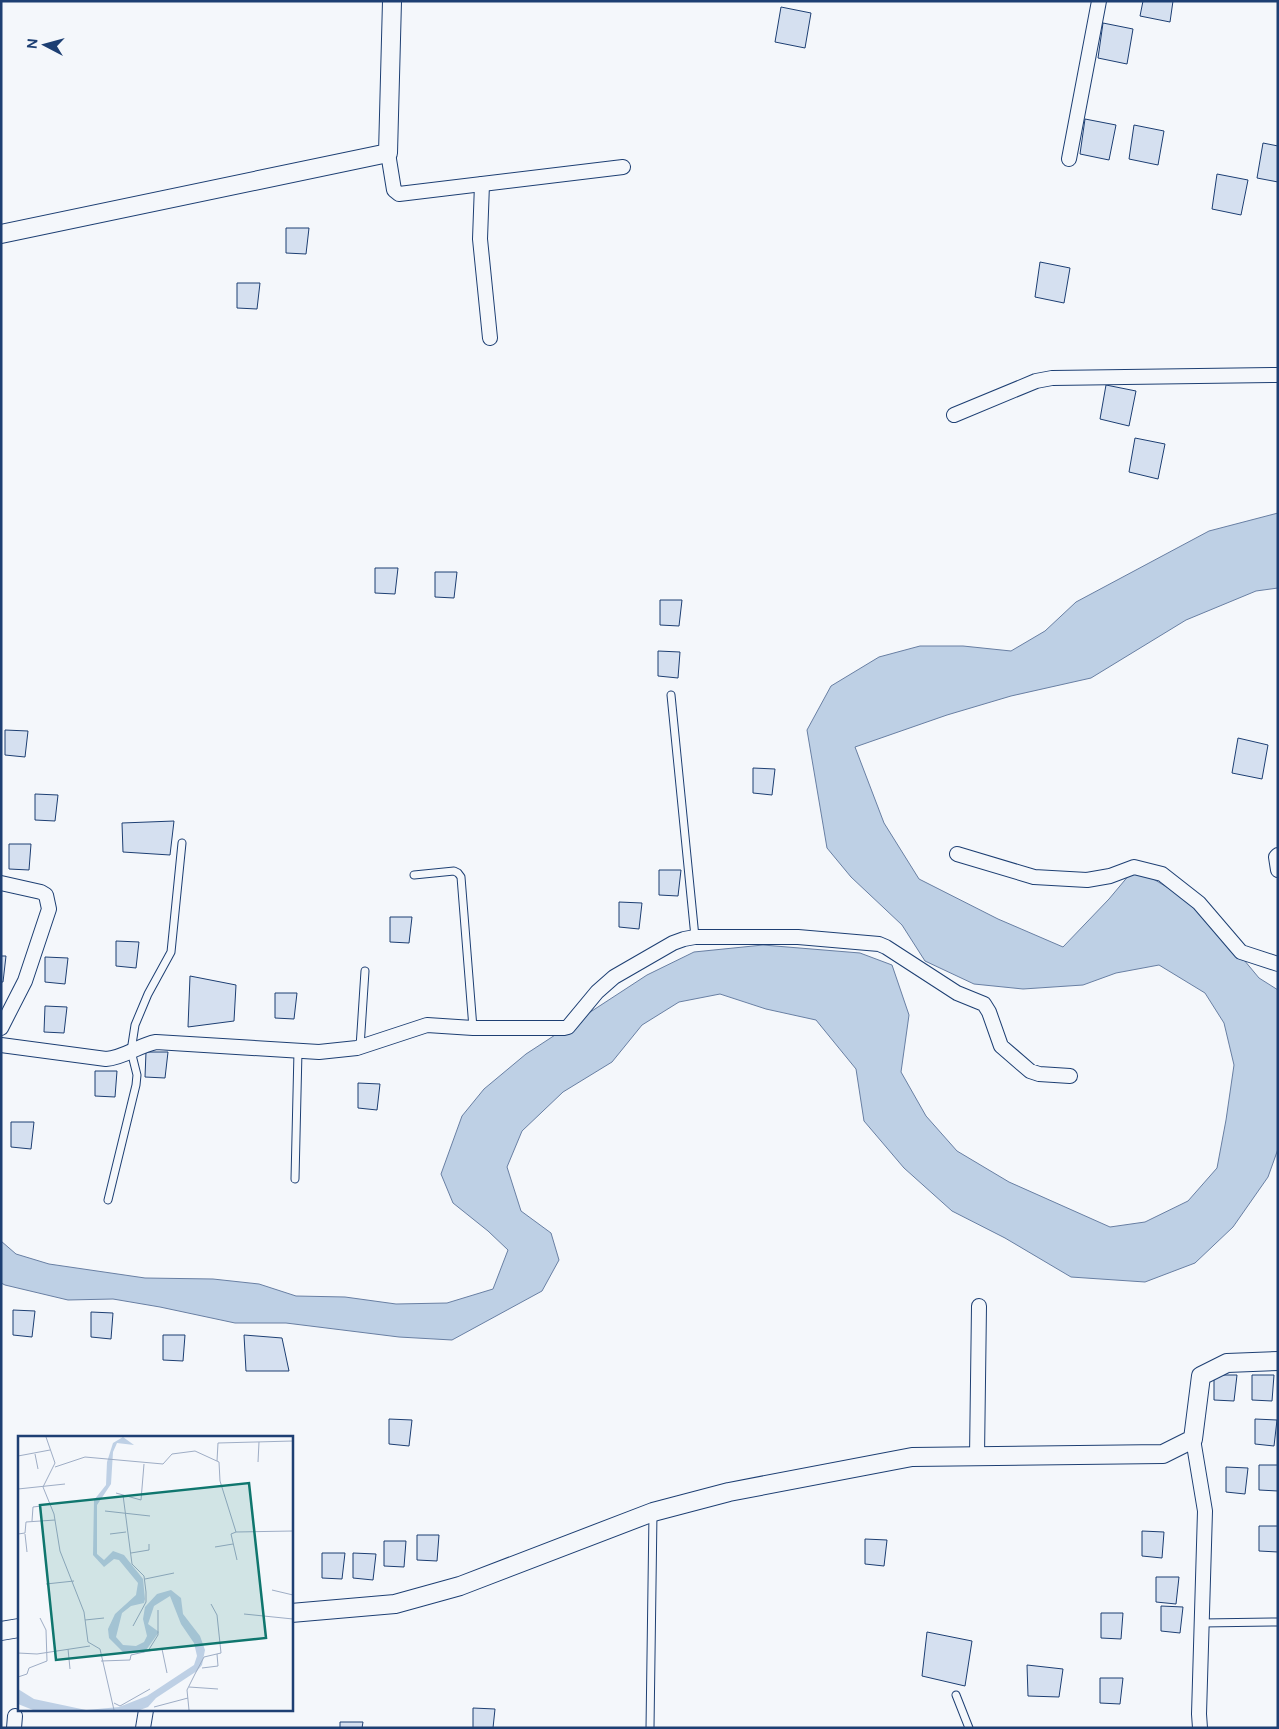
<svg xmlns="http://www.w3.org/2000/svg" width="1279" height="1729" viewBox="0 0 1279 1729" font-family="'DM Sans',sans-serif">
<rect width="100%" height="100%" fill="#f4f7fb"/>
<polygon fill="#bed0e5" stroke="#687fa3" points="1278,513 1278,588 1256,591 1186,620 1091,678 1011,696 947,715 855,747 884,823 919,879 998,919 1063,947 1109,899 1135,868 1200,907 1259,978 1278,990 1278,1149 1268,1177 1233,1227 1195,1263 1145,1282 1071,1277 1005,1238 952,1211 904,1168 864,1121 856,1069 816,1020 766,1009 720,994 679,1002 642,1025 612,1062 563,1092 522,1131 507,1167 521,1211 551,1233 559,1260 542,1291 452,1340 399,1337 286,1323 235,1323 160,1307 113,1299 68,1300 5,1285 1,1283 1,1241 16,1254 49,1264 145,1278 213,1279 259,1284 296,1296 345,1297 396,1304 447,1303 493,1289 508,1250 488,1231 453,1203 441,1174 462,1116 484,1089 526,1054 647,975 694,952 763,945 860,953 892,965 909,1015 901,1072 926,1116 957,1151 1009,1182 1110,1227 1145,1222 1188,1201 1217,1168 1226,1120 1234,1065 1224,1023 1205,993 1159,965 1116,973 1083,985 1023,989 974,984 925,961 902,925 851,877 827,848 807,730 831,686 879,657 920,646 963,646 1011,651 1045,631 1076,602 1209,531"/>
<g fill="#d5e0f0" stroke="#1d3f73">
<polygon points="1143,1 1173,1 1170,22 1140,16"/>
<polygon points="781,7 811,13 805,48 775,42"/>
<polygon points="1103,23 1133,29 1127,64 1098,58"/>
<polygon points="1085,119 1116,125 1109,160 1080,154"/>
<polygon points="1134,125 1164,131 1158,165 1129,159"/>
<polygon points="1263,143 1278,146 1278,182 1257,178"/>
<polygon points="1217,174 1248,180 1241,215 1212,209"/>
<polygon points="286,228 309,228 306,254 286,253"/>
<polygon points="1040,262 1070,268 1064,303 1035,297"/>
<polygon points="237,283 260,283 257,309 237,308"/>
<polygon points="1106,385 1136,391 1129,426 1100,419"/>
<polygon points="1135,438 1165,444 1158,479 1129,472"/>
<polygon points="375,568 398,568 395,594 375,593"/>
<polygon points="435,572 457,572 454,598 435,597"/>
<polygon points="660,600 682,600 679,626 660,625"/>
<polygon points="658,651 680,652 678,678 658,676"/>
<polygon points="5,730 28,731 25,757 5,755"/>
<polygon points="1238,738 1268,745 1262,779 1232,773"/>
<polygon points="753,768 775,769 772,795 753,793"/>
<polygon points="35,794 58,795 55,821 35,820"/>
<polygon points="174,821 170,855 123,852 122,823"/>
<polygon points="9,844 31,844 29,870 9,869"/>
<polygon points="659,870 681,870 678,896 659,895"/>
<polygon points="619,902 642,903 639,929 619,927"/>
<polygon points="390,917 412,917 409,943 390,942"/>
<polygon points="116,941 139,942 136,968 116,966"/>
<polygon points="1,956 6,956 3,982 1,982"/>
<polygon points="45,957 68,958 65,984 45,982"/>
<polygon points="190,976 236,985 234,1021 188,1027"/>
<polygon points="275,993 297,993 294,1019 275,1018"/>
<polygon points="45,1006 67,1007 64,1033 44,1032"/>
<polygon points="146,1052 168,1052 165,1078 145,1077"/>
<polygon points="95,1071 117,1071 115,1097 95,1096"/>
<polygon points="358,1083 380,1084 377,1110 358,1108"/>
<polygon points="11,1122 34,1122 31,1149 11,1147"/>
<polygon points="13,1310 35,1311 32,1337 13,1335"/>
<polygon points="91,1312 113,1313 111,1339 91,1337"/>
<polygon points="163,1335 185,1335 183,1361 163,1360"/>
<polygon points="244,1335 282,1338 289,1371 246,1371"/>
<polygon points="1214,1375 1237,1375 1234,1401 1214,1400"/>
<polygon points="1252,1375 1274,1375 1272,1401 1252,1400"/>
<polygon points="389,1419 412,1420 409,1446 389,1444"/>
<polygon points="1255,1419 1277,1420 1274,1446 1255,1444"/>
<polygon points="1259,1465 1278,1465 1278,1491 1259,1490"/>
<polygon points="1226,1467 1248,1468 1245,1494 1226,1492"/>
<polygon points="1259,1526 1278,1526 1278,1552 1259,1551"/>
<polygon points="1142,1531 1164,1532 1162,1558 1142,1556"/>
<polygon points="417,1535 439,1535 437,1561 417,1560"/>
<polygon points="865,1539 887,1540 884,1566 865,1564"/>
<polygon points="384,1541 406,1541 404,1567 384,1566"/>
<polygon points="322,1553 345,1553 342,1579 322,1578"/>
<polygon points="353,1553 376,1554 373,1580 353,1578"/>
<polygon points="1156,1577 1179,1577 1176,1604 1156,1602"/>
<polygon points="1161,1606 1183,1607 1180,1633 1161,1631"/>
<polygon points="1101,1613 1123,1613 1121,1639 1101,1638"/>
<polygon points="927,1632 972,1641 965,1686 922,1676"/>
<polygon points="1027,1665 1063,1669 1059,1697 1028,1696"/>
<polygon points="1100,1678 1123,1678 1120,1704 1100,1703"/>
<polygon points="473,1708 495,1709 493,1728 473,1728"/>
<polygon points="340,1722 363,1722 362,1728 340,1728"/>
</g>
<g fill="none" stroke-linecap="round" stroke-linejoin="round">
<g stroke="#1d3f73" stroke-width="9">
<g id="service">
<polyline points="671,695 695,937"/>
<polyline points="414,875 454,871 458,873 461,877 473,1028"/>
<polyline points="360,1047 365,971"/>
<polyline points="295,1179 298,1051"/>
<polyline points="108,1200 136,1085 137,1075 131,1051 135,1025 148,994 171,952 182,843"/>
<polyline points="1202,1623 1278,1622"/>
<polyline points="956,1695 969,1728"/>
<polyline points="650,1728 653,1513"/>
</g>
</g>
<g stroke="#1d3f73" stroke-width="16">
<g id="minor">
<polyline points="388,153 394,190 399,194 623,167"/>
<polyline points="1069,159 1099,1"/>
<polyline points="482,184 480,239 490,338"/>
<polyline points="954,415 1036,381 1052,378 1278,375"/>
<polyline points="957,854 1034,877 1087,880 1110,876 1134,867 1162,874 1199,903 1241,952 1278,964"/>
<polyline points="1278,855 1276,857 1278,870"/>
<polyline points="1,883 41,892 46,895 49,909 25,981 1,1028"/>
<path d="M1,1045L106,1059C124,1058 139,1045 156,1042L319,1052L357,1048L427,1025L473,1028H564L568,1027L597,992L614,977L673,943L684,939L695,937H798L879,944L886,947L957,993L984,1004L989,1012L1001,1046L1030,1071L1039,1074L1070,1076"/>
<polyline points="1193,1439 1205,1511 1199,1714 1200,1728"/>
<polyline points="977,1456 979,1306"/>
<polyline points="14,1728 15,1716"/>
<polyline points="143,1728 146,1710"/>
</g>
</g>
<g stroke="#1d3f73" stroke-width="20">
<g id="tertiary">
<polyline points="1,234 388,153 392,1"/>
<polyline points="291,1613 395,1604 460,1586 653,1512 729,1492 912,1457 1163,1454 1193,1439 1201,1376 1227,1363 1278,1361"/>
<polyline points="1,1631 19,1628"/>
</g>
</g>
<use href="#service" stroke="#f4f7fb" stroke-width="7"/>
<use href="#minor" stroke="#f4f7fb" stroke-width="14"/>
<use href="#tertiary" stroke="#f4f7fb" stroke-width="18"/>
</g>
<g transform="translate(18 1436)">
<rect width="275" height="275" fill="#f4f7fb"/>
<path d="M105,1L116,9L99,7L95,16L93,48L79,69V118L86,124L95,115L106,119L125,143L127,163L126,167L113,170L104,177L98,201L105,209L118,210L126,206L129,200L125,183L127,171L139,158L153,154L163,162L165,178L182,200L187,214L184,229L179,235L138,262L130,271L122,274H69L101,271L129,260L176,229L179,220L176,207L163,188L152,160L136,170L130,188L141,196L126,217L105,216L91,202L90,193L97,178L118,159L120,147L101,124L96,123L86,131L75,119L76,64L88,49L89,26L95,7ZM0,253L16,263L68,274H15L0,268Z" fill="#bed0e5"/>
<path fill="none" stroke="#9eadc5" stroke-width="1" d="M17,18L20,33M0,20L32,14M199,25L200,7L275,5M240,26L241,6M37,31L67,21L145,28L154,18L177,15L201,26L202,45L218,96L275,95M25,51L36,78L42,115L66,176L70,206L82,213L96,274M25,51L37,27L28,1M0,53L47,48M98,57L123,64L126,28M105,59L114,128L126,140L128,156V166L115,190M87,75L132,80M14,85L15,71L23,70M218,96L213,98L219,124M0,98L7,97L8,86L37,84M7,98L9,116M92,98L108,96M197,111L215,108M113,117L131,114V108M127,143L156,137M28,148L56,145M254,154L275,159M226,178L275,183M67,184L86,182M50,213L52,233M130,215L144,213L149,237M0,217L19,218L72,210M83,225L112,224L113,219L130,215L140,199V174M184,232L200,230L199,218M0,241L9,238L11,232L29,225L28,194L22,182M171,251L200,253M96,267L102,270L132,253M136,271L170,262M171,274L169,254L177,238L186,221L203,217L199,179L193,168"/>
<path fill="#0f766e" fill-opacity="0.15" stroke="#0f766e" stroke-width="2.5" d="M231,47L248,202L38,224L22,69Z"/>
<rect width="275" height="275" fill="none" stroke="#1d3f73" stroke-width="2.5"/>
</g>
<rect width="1279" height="1729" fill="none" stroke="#1d3f73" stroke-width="5"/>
<g transform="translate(45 45) rotate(276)" stroke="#f4f7fb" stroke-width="4" paint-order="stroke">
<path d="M0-4L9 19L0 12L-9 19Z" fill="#1d3f73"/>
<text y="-8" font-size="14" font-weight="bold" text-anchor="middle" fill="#1d3f73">N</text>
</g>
</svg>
